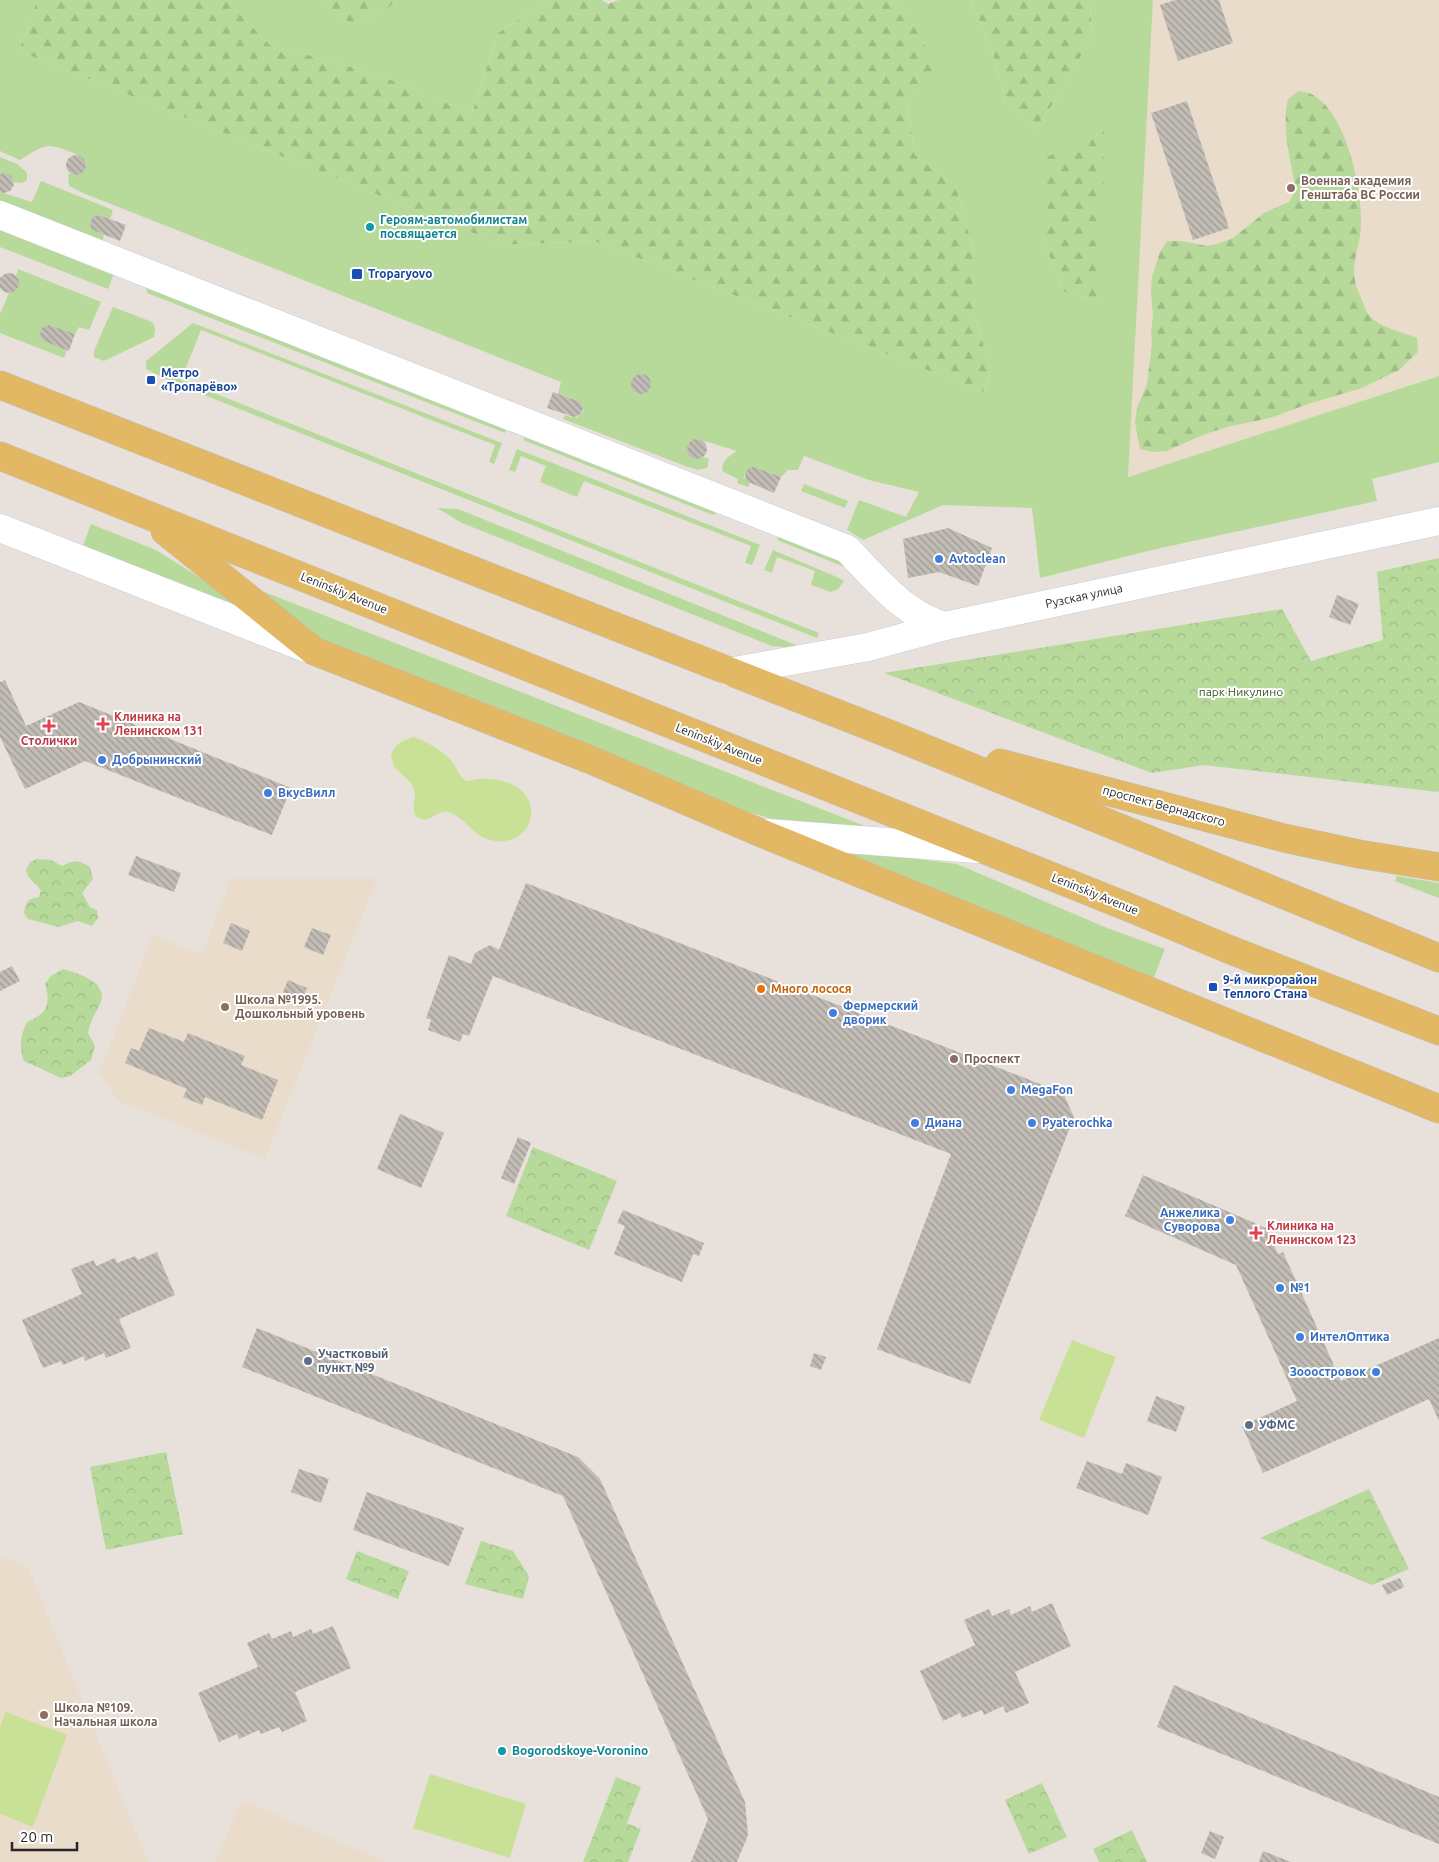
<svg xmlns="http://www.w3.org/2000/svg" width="1439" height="1862" viewBox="0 0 1439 1862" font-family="Ubuntu,sans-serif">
<defs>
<pattern id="forest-firs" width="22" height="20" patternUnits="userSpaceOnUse" patternTransform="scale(1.25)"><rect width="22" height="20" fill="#b7da9b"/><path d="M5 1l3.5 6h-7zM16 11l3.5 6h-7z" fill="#9dbb86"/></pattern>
<pattern id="park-crowns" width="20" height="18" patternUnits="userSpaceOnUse" patternTransform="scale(1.25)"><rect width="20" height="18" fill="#b7da9b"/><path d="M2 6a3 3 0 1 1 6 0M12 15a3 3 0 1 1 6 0" fill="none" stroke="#9dbb86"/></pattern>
<pattern id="building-back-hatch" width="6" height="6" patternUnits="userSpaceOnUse" patternTransform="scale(1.25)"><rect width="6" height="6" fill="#c1bcb5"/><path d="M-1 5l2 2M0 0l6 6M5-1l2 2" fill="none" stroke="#9d9993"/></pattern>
</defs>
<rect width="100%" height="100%" fill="#e8e0da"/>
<g fill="#e9dcca">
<polygon points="1153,0 1439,0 1439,376 1128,477"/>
<polygon points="231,879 377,879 265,1159 119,1101 99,1073 153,935 202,955"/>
<polygon points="0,1556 28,1567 148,1862 0,1862"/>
<polygon points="242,1800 385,1862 215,1862"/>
</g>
<g fill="#b7da9b" fill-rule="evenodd">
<path d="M0,0H37L19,51L503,245L594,241L984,392L991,371L975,316V256L956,186L915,155L907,103L936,66L904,8L888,0H971L992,51L1006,104L1034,132L1062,90L1092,36L1090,0H1153L1128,477L1439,376V462L1372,479L1377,501L1152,550L1040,578L1032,508L943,505L863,540L847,530L859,500L906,517L919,492L869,480L804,456L798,470H788L781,477L759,469H749L745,473L744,477L750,483L748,487L737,483L738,479L722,471C722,460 729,456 737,451L698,439L689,443L687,451L694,458L703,457L709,459L707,468L698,470L688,467L563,419L565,415C572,418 579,419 583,411C582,399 568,397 558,394L561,382L83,193L69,186L68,174H80L86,167C86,164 86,162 85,160C82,155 55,145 48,146C39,147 28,155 20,160L0,151ZM1042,234L1102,303L1062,291Z"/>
<polygon points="226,0 323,0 352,25 387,9 397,0 548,0 498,33 472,113 374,73 270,45"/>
<polygon points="0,157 17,164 27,173 27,180 22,183 13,182 8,174 0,174"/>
<path d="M41,181L113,210L110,219C102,215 95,213 90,221L91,228L104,235L102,244L0,200V192L32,202Z"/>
<polygon points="0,229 114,273 108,289 0,247"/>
<polygon points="18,269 101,302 89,330 79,327 75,334 49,325 41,328 40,335 41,338 67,350 64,358 0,333 0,314 9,293 17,288 18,282 16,276"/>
<polygon points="146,286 508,426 505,433 147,293"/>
<polygon points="113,307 152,322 155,328 154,337 104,361 94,357 94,351"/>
<polygon points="193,323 502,443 494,464 489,462 495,445 201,330 181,380 819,633 817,638 174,383 146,369 146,361"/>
<polygon points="526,434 721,509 713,515 523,440"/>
<polygon points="517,449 760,545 752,565 745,563 751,546 584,481 577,497 540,482 546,466 521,456 515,472 509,470"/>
<polygon points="804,484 848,501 845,508 801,491"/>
<polygon points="437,508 458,509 806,649 772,646 462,523"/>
<polygon points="91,524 156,550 229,596 231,601 229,604 82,549"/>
<polygon points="781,532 843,556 847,568 777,540"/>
<polygon points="773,550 837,577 844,581 838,589 831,592 811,585 815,571 777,557 772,573 764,570"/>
<polygon points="259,590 870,828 776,820 735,808 330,648"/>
<polygon points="818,846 957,864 1107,928 1165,949 1152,982"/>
<polygon points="1397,876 1439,883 1439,898 1395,881"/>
</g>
<g fill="url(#forest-firs)">
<polygon points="37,0 226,0 270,45 374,73 472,113 498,33 548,0 602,0 608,4 619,0 888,0 904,8 937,66 907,103 915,155 956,186 975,256 975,316 991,371 984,392 594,241 503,245 19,51"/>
<polygon points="323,0 397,0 387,9 352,25"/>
<polygon points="971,0 1090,0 1092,36 1062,90 1034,132 1006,104 992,51"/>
<path d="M1299,91C1303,92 1309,92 1313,95C1346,114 1361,184 1361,220C1362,251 1345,265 1361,298C1363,303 1366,311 1369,315C1380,328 1402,332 1417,338L1418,352L1399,370L1362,388L1308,404L1270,418L1231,426L1205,434L1167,451L1153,452L1140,449L1135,422L1137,408L1147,384L1152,344L1151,331L1153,317L1151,291L1152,277L1160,252L1167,241H1181L1207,246L1220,243L1233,238L1264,213L1289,202L1296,190C1291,161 1281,129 1288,99Z"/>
<polygon points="1104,131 1102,303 1062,291 1042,234 1047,157"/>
</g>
<g fill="url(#park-crowns)">
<polygon points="1439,558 1439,792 1204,765 1152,773 884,673 1282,609 1311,661 1383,640 1377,572"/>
<path d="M37,859L51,860L62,866C73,860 78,860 90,867L93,879L82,893L90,907L97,910L98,918L92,926L78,921L59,927L28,919L24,913C25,902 28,899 39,897L41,890L28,876L26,870L30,862Z"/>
<path d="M63,969C78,973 110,983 100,1004C95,1014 90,1022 88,1033L95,1046L91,1060L70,1076L61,1078L24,1061C19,1047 20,1036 27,1022C47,1014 51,1004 45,984L51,976Z"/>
<polygon points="533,1147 617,1181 589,1250 506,1216"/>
<polygon points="166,1452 183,1534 106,1550 90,1467"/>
<polygon points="1369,1489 1409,1569 1372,1585 1260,1538"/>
<polygon points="481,1541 513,1551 529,1576 523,1599 465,1584"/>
<polygon points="357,1551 409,1571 398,1599 346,1579"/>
<polygon points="616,1777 641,1787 627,1823 641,1829 628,1862 583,1862"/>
<polygon points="1042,1783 1067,1837 1029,1854 1005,1800"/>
<polygon points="1132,1830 1147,1862 1099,1862 1093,1849"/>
</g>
<g fill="#c9e197">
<path d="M413,737C427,741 445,752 454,764C457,769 461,780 468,781C471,781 476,779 479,779C489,778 499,779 509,783C549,799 530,851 490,840C474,836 467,821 453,814C439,806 433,822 422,819C409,816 415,801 415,793C414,781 400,775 394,766C393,763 392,759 391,755C395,744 401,741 413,737Z"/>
<polygon points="1072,1340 1116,1357 1084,1438 1039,1420"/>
<polygon points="6,1712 67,1735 33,1827 0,1814 0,1727"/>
<polygon points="430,1774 526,1804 510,1858 413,1828"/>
</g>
<g fill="url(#building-back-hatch)">
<polygon points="1175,0 1219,0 1233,43 1178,61 1160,5"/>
<polygon points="1187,101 1229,228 1193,240 1151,113"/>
<circle cx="76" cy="165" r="10"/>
<polygon points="5,173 11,176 14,185 10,191 4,193 0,192 0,174"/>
<polygon points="99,215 126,225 120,241 95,231 91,228 90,221 94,216"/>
<circle cx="9" cy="283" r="10"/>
<polygon points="49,325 75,334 69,351 44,341 41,338 40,335 41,328"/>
<circle cx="641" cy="384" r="10"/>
<polygon points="553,392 578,401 583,407 581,414 574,417 547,408"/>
<circle cx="697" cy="449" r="10"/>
<polygon points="754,467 781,477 774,493 746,481 745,473 749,468"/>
<polygon points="948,528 992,548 978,586 939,572 908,578 903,539"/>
<polygon points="1337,595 1359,604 1350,625 1329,617"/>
<polygon points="5,680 26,726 79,702 291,788 272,835 85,761 25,789 0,737 0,682"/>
<polygon points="136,856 181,873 174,892 128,875"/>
<polygon points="526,883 1063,1093 1074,1117 970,1384 877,1349 951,1154 493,976 469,1036 463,1034 460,1042 428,1030 431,1020 426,1018 449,955 471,964 475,953 490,945 499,950"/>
<polygon points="231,923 250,931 242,951 223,943"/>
<polygon points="312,928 331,935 323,955 304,947"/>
<polygon points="12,966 20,981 0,991 0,972"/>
<polygon points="288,980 307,988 299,1007 280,1000"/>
<polygon points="149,1028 184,1042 188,1033 245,1056 241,1065 278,1080 262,1120 205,1097 202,1105 183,1097 187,1089 125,1063 131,1048 139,1051"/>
<polygon points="400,1114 444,1133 421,1188 377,1169"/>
<polygon points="518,1137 531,1143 514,1184 501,1178"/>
<polygon points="1143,1175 1266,1228 1278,1254 1283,1252 1341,1381 1439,1338 1439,1421 1429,1399 1263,1473 1242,1426 1297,1401 1236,1265 1125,1216"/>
<polygon points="623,1210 704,1243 699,1256 693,1254 682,1282 614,1254 625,1226 617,1223"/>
<polygon points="157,1252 175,1295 119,1319 131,1348 106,1358 104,1353 85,1361 84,1356 63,1365 61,1361 43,1368 22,1320 82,1294 71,1269 94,1260 96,1266 115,1258 117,1263 135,1256 138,1260"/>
<polygon points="257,1328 578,1457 600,1479 745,1802 748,1835 737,1862 691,1862 708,1819 563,1496 242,1367"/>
<polygon points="814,1353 826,1357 821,1370 810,1366"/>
<polygon points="1156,1396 1185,1407 1176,1432 1147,1421"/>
<polygon points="1087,1461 1122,1474 1126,1463 1162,1477 1148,1515 1076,1488"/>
<polygon points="299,1469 329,1479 321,1503 291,1492"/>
<polygon points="367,1492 464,1528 449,1566 353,1530"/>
<polygon points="1400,1578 1404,1587 1387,1595 1382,1585"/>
<polygon points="1052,1603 1071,1646 1015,1672 1029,1703 1006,1713 1003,1706 984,1715 982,1710 962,1718 960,1713 943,1721 920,1671 975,1645 964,1620 989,1609 992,1616 1009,1609 1011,1615 1030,1606 1032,1612"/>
<polygon points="333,1626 351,1668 295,1692 307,1721 282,1732 279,1727 261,1734 259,1730 239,1739 237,1734 219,1742 198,1693 258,1667 247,1643 269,1633 272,1639 291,1631 293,1637 311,1629 313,1634"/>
<polygon points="1174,1685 1439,1797 1439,1844 1157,1727"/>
<polygon points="1210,1831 1224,1837 1215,1859 1201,1853"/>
<polygon points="1263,1851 1291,1862 1259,1862"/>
</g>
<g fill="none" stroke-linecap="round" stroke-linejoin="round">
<g stroke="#c8cdd8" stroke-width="29">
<g id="minor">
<path d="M0,215L847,549C876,579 903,614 945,626"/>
<polyline points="0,528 306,648"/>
<polyline points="729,672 868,647 945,626 1439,521"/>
<polyline points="768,833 977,849"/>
</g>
</g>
<g stroke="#bebebe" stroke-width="29">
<g id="major">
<polyline points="0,385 892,735 1439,958"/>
<polyline points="0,456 1128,907 1228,949 1439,1031"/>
<polyline points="165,531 314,651 591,760 761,833 1439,1109"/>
<polyline points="1000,763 1284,838 1359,854 1439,867"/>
</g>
</g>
<use href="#minor" stroke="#fff" stroke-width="28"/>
<use href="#major" stroke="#e2b865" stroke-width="28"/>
</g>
<g fill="#8d6e63" stroke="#fff" stroke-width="2">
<circle cx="1291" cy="188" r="5"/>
<circle cx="225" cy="1007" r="5"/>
<circle cx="954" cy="1059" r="5"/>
<circle cx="44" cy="1715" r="5"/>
</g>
<g fill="#0f9aa8" stroke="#fff" stroke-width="2">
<circle cx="370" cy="227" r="5"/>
<circle cx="502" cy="1751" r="5"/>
</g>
<g fill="#1a4fb4" stroke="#fff" stroke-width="2">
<rect x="351" y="268" width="12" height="12" rx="2.5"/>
<rect x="146" y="375" width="10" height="10" rx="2.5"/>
<rect x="1208" y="982" width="10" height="10" rx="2.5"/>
</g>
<g fill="#3f7fe0" stroke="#fff" stroke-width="2">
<circle cx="939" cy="559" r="5"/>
<circle cx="102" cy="760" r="5"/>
<circle cx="268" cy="793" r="5"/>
<circle cx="833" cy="1013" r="5"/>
<circle cx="1011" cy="1090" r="5"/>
<circle cx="915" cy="1123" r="5"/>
<circle cx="1032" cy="1123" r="5"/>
<circle cx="1230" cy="1220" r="5"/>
<circle cx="1280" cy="1288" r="5"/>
<circle cx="1300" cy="1337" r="5"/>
<circle cx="1376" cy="1372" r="5"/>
</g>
<g fill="#e0444e" stroke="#fff" stroke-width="2">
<path d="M100.5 716.5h5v5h5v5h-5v5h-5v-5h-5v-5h5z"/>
<path d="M46.5 718.5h5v5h5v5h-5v5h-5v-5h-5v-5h5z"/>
<path d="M1253.5 1225.5h5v5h5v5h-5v5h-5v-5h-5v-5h5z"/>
</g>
<circle fill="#e8710a" stroke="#fff" stroke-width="2" cx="761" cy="989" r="5"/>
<g fill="#5c6f8a" stroke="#fff" stroke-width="2">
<circle cx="308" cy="1361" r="5"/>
<circle cx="1249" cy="1425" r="5"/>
</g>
<g text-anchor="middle" stroke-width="4" stroke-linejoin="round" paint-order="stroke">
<g font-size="12" font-weight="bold" fill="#785e54" stroke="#fff" text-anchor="start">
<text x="1301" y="185">Военная академия<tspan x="1301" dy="14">Генштаба ВС России</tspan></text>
<text x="235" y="1004">Школа №1995.<tspan x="235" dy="14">Дошкольный уровень</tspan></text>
<text x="964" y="1063">Проспект</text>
<text x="54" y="1712">Школа №109.<tspan x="54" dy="14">Начальная школа</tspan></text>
</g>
<g font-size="12" font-weight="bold" fill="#0d838f" stroke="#fff" text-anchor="start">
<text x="380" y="224">Героям-автомобилистам<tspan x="380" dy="14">посвящается</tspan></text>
<text x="512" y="1755">Bogorodskoye-Voronino</text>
</g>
<g font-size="12" font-weight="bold" fill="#164399" stroke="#fff" text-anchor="start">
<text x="368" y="278">Troparyovo</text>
<text x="161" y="377">Метро<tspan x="161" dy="14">«Тропарёво»</tspan></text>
<text x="1223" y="984">9-й микрорайон<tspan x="1223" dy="14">Теплого Стана</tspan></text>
</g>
<g font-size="12" font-weight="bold" fill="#366cbe" stroke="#fff" text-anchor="start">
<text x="949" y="563">Avtoclean</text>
<text x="112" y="764">Добрынинский</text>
<text x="278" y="797">ВкусВилл</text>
<text x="843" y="1010">Фермерский<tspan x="843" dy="14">дворик</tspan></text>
<text x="1021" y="1094">MegaFon</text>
<text x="925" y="1127">Диана</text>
<text x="1042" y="1127">Pyaterochka</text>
<text x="1220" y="1217" text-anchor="end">Анжелика<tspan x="1220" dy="14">Суворова</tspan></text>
<text x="1290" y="1292">№1</text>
<text x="1310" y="1341">ИнтелОптика</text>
<text x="1366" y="1376" text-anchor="end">Зооостровок</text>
</g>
<g font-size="12" fill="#272727" stroke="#fff">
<text transform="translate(344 593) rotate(22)" y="4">Leninskiy Avenue</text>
<text transform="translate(1084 596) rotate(-12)" y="4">Рузская улица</text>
<text transform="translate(719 744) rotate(22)" y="4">Leninskiy Avenue</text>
<text transform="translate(1164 806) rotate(15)" y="4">проспект Вернадского</text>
<text transform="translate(1095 894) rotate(22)" y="4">Leninskiy Avenue</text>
</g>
<g font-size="12" fill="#325b20" stroke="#fff">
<text x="1241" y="696">парк Никулино</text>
</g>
<g font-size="12" font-weight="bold" fill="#be3a42" stroke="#fff" text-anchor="start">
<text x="114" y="721">Клиника на<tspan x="114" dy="14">Ленинском 131</tspan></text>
<text x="49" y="745" text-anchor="middle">Столички</text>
<text x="1267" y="1230">Клиника на<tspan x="1267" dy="14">Ленинском 123</tspan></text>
</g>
<g font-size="12" font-weight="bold" fill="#c56008" stroke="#fff" text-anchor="start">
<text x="771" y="993">Много лосося</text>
</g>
<g font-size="12" font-weight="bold" fill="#4e5e75" stroke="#fff" text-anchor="start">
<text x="318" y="1358">Участковый<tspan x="318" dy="14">пункт №9</tspan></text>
<text x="1259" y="1429">УФМС</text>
</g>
</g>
<path d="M12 1842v8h65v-8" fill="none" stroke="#272727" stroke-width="2.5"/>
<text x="20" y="1842" font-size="15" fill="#272727" stroke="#ffffff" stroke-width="4" paint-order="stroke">20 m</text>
</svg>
